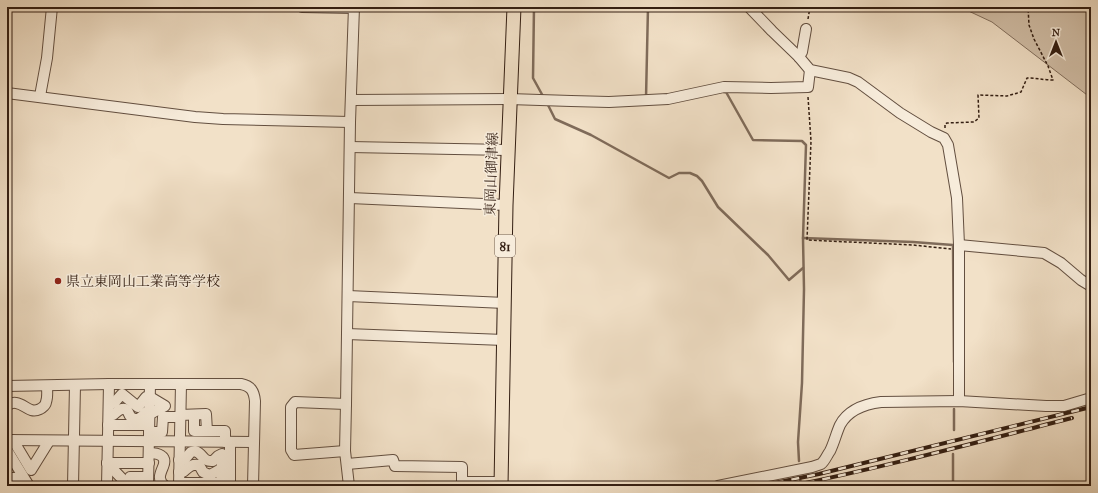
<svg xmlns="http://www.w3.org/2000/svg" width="1098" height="493" viewBox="0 0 1098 493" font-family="'IM FELL French Canon','Noto Serif JP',serif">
<rect width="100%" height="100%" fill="#f2e1c8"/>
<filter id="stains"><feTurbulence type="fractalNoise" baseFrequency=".005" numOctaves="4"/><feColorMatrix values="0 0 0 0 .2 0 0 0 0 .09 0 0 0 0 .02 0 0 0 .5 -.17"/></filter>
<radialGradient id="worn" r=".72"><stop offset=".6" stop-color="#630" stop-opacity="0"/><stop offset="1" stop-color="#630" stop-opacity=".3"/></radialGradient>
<polygon fill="#d2c0a9" stroke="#826f5e" points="960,7 1091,7 1091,98 992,22"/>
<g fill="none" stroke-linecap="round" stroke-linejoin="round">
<g stroke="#7f6b5a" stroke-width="2.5">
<polyline points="534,7 533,78 544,98"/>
<polyline points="724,92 726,92 753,140 802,141 806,145 803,238 804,289 802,383 798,442 799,461"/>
<polyline points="646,98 648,7"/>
<polyline points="547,103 555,119 591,135 669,178 679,173 690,173 697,176 702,181 718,207 768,255 789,280 803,268"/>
<polyline points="803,238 913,242 953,245 954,362"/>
<polyline points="954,430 954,409"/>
<polyline points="800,478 801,486"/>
<polyline points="953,485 953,454"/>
</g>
<g stroke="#634f40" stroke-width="12">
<g id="minor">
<polyline points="302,7 354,8"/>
<polyline points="749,7 772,31 799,57 810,70 849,78 858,82 900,113 931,132 944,138 948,145 957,198 959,245 959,401"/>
<polyline points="799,57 802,52 806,29"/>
<polyline points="7,93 195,117 223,119 350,122"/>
<polyline points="40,96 47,58 52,7"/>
<polyline points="352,100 509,99 571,101 609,102 668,99 724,87 771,88 808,87 810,70"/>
<polyline points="350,147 507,150"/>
<polyline points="350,198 506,205"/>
<polyline points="959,245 1044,253 1061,263 1081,280 1091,286"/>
<polyline points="348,296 505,303"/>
<polyline points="347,334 504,340"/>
<path d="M7,386L109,384H241C251,386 254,391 255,401L253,486"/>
<polyline points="109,403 114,403 122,394 138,407 146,397 150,397 165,406 150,414"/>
<path d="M7,405C10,404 13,402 16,403C25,404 29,414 40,409C42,408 46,405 46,402C48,397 47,391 47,386"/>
<path d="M109,415H113C117,412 122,406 127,410C128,412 129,414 130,416C136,423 142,417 146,412L150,411"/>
<polyline points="180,415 206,414 207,431 225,431 225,442"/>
<polyline points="194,415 194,431 207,431"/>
<polyline points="108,425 145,425"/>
<polyline points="149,432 162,432 163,417 180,417"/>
<polyline points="7,440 254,442"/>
<polyline points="13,440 31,470 49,441"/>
<polyline points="7,450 29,486"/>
<polyline points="345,451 294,455 291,450 291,407 295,402 346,404"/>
<path d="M149,453C157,453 168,455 163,467C160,474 157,480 165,486"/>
<path d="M179,460H184L191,452L195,451C204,454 202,462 213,461L218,456L222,454"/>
<polyline points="107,463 149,463"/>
<polyline points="107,463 129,486"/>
<polyline points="347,464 393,460 395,466 462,467 462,482 501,482"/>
<path d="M179,472H183C189,467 191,464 199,465L203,472L209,475C214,474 217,470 222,469"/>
<polyline points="130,477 148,477"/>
<polyline points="7,480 11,478 16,478 19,482 19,486"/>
<polyline points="179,483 221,483"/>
<polyline points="73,486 75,385"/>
<polyline points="107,486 109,384"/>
<polyline points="148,486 150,384"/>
<polyline points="179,486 181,384"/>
<polyline points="221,486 222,462"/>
<polyline points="230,486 230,442"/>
<polyline points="349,486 345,451 346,404 350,122 354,7"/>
<path d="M718,486L812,467C815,466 818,465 821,464C825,461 827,455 830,451C834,443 836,434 840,425C848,410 865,404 881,402L959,401L1046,406H1064L1091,398"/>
</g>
</g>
<g stroke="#331e12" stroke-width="15">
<polyline id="major" points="501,486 506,205 514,7"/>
</g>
<g stroke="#331e12" stroke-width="1.5" stroke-dasharray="3 2" stroke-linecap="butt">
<polyline points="808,19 810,7"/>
<polyline points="808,97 811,141 807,240 913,245 951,249"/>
<path d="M945,128V124L947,123L974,122L979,118L978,95L1007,96L1021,92L1027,78C1036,78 1044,80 1053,80L1048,66L1034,39L1029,25L1028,7"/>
</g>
<use href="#minor" stroke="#f7ecdb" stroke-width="10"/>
<use href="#major" stroke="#f2e1c8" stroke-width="13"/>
<g stroke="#331e12" stroke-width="4">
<g id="rail">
<polyline points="760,486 819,474 1091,407"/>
<path d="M791,486C885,467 978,442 1072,418"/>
</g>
</g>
<use href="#rail" stroke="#f7ecdb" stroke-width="2.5" stroke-dasharray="8" stroke-linecap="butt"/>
</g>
<circle fill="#8f2418" stroke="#f7ecdb" stroke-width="1.5" cx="58" cy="281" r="4"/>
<g text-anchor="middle" stroke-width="3" stroke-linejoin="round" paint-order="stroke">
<rect fill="#f7ecdb" stroke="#6e5c4e" stroke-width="1" x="495" y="235" width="20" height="22" rx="3"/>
<g font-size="13" font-weight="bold" fill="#331e12">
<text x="505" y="251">81</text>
</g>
<g font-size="14" fill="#331e12" stroke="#f7ecdb">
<text transform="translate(491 174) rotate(-88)" y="5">東岡山御津線</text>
</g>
<g font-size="14" fill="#331e12" stroke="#f7ecdb" text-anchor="start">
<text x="66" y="286">県立東岡山工業高等学校</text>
</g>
</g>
<rect width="1098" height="493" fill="none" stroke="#f2e1c8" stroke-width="24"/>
<rect x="8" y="8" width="1082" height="477" fill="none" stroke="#331e12" stroke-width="2"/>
<rect x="12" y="12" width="1074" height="469" fill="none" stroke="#331e12"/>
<g transform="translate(1056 42)" stroke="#f7ecdb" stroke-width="3" paint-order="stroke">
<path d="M0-3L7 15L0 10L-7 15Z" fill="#331e12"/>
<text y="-6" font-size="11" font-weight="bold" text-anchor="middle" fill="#331e12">N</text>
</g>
<rect width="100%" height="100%" filter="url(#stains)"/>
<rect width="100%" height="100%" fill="url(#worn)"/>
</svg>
